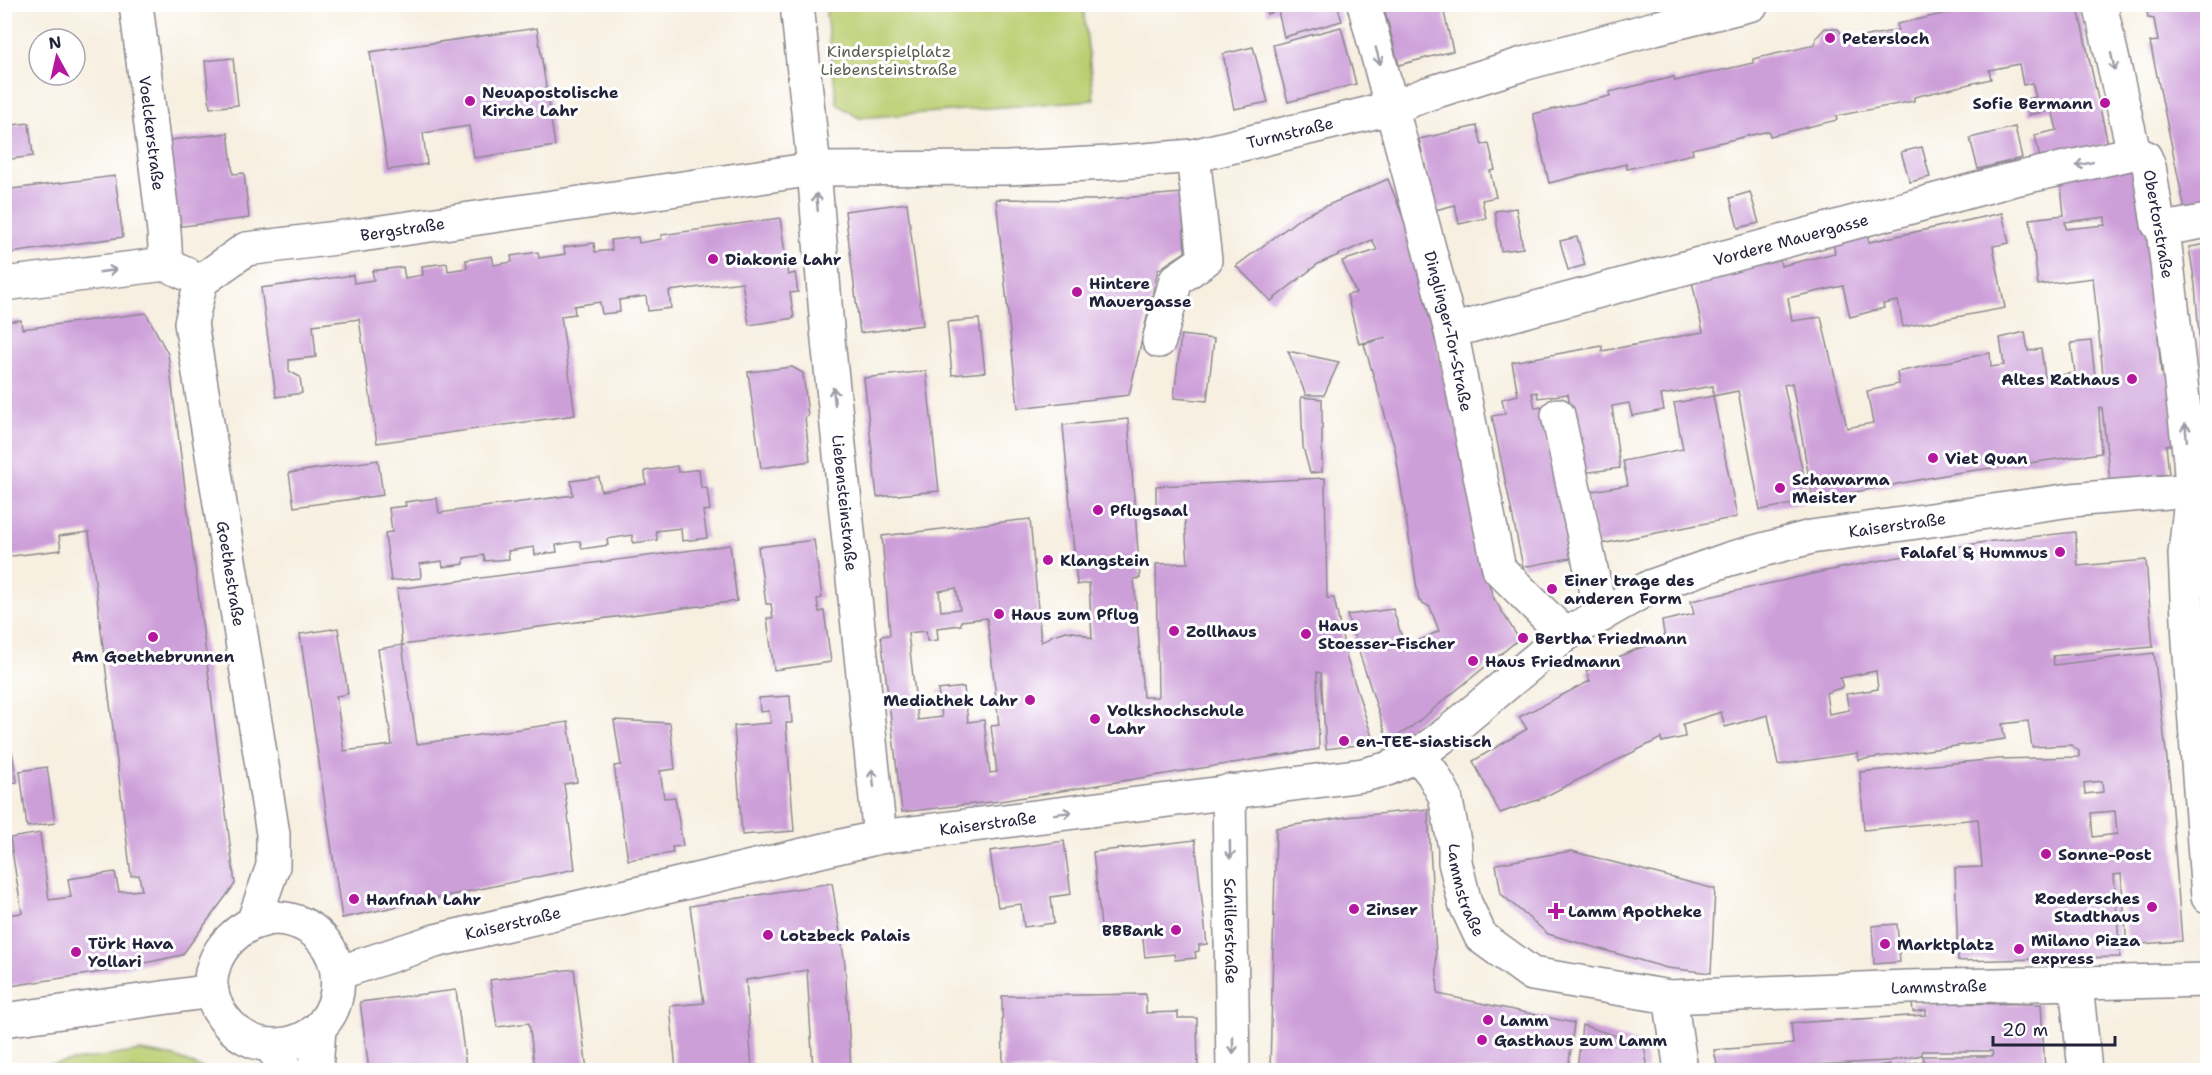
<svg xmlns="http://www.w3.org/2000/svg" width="2212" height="1075" viewBox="0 0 2212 1075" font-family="'Shantell Sans',sans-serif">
<rect width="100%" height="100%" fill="#fff"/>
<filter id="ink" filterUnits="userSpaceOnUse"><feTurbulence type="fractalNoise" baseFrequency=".0167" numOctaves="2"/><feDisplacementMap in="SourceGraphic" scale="12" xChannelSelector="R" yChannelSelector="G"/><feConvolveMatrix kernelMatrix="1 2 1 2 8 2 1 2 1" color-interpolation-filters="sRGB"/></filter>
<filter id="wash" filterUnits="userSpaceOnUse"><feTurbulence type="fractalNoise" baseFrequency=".008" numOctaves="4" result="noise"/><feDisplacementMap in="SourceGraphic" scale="24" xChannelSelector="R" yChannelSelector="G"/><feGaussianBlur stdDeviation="1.35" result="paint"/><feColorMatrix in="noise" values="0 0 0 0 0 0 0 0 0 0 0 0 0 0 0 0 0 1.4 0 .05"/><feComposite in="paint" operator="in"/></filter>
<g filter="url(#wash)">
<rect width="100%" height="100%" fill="#f7efe0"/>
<g fill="#bbce71" stroke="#6e7856" stroke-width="1.5">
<polygon points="825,5 1083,5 1094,100 859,118 837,104"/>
<polygon points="141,1051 175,1057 207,1070 12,1070"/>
</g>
<g id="blocks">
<g fill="#cd9fd9" fill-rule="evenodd">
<polygon points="1264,4 1337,4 1342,21 1284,37 1278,11 1267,14"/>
<polygon points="1383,4 1442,4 1453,51 1399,65"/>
<polygon points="1960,4 2077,4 2108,144 2040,159 2035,135 2057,130 2052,110 2029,115 2025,99 2036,97 2032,83 2023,85 2019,64 1989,70 1991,79 1914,97 1914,101 1836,116 1837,120 1770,136 1769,131 1692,149 1693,154 1627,169 1626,164 1549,183 1533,114 1610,96 1609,92 1674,77 1675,81 1753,63 1753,59 1815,45 1816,38 1825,28 1838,29 1847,40 1898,30 1897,24 1961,10"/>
<polygon points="2146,4 2208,4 2208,206 2185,210 2150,42 2158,41 2154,19 2148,18"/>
<polygon points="1341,27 1356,84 1288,102 1273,45"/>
<polygon points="537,28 555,146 474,158 469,126 423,133 427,164 388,170 370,52"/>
<polygon points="1253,47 1268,102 1234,109 1223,54"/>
<polygon points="233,58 238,105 210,108 205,61"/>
<polygon points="29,123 33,156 4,160 4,126"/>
<polygon points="1477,126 1482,145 1489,144 1495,170 1490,171 1496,197 1482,200 1486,218 1459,224 1455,205 1435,210 1419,139"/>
<polygon points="2015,127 2022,158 1978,169 1970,138"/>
<polygon points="228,133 233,174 244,173 249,218 175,227 164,141"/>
<polygon points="1922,147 1930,177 1910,182 1901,152"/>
<path d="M2138,167L2153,271L2161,373L2171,372L2176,444L2166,445L2169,474L2110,481L2102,408L2099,409L2101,453L1955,473L1813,500L1792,383L1784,385L1809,501L1760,510L1738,391L1713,396V386L1661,395L1664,410L1632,416L1629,403L1612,406L1620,468L1582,473L1568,394L1538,398L1537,392L1532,393L1535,408L1541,407L1571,558L1523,567L1492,416L1505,414L1502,399L1518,395L1512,362L1602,346V351L1703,332L1691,277L1779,256L1781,266L1835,253L1833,244L1867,236L1869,242L2002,213L2009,243L1993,246L2005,308L1903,327L1898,301L1883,304L1884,308L1850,317L1843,286L1788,298L1792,321L1821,317L1847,428L1873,423L1867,391L1899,384L1897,372L1990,353L1991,367L2004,365L2000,338L2025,332L2028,351L2041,349L2045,377L2075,373L2071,343L2091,341L2096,385L2104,384L2093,278L2038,285L2030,219L2064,215L2060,176ZM2105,217V225L2066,229L2065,222Z"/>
<polygon points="115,176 123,237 4,254 4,190"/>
<polygon points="1388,179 1406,225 1460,439 1487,578 1493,597 1519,639 1409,729 1388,741 1347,615 1393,609 1405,647 1439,631 1430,607 1419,601 1395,449 1364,344 1387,337 1359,344 1347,295 1356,293 1342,261 1377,250 1372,240 1318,264 1271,301 1236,266 1303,216"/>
<polygon points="1750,192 1759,223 1738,228 1730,198"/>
<polygon points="1182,193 1185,252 1158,270 1129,395 1018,408 996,199 1095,200"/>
<polygon points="907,203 923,325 860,333 845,211"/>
<polygon points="1516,208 1523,248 1501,251 1495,211"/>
<polygon points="780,218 788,275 795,273 798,292 790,293 794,318 749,325 742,282 669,291 671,308 648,311 646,296 619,300 620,312 602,314 600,302 574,306 575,314 561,316 575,415 377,443 359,319 313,325 316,357 289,360 289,371 300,377 302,393 276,397 261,288 353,275 354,283 374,280 372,271 403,267 405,278 423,275 422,266 447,263 448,271 467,268 466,260 492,256 494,265 512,262 511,256 538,252 539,258 565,254 564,247 594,243 595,252 612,250 611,240 638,237 639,243 662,239 661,235"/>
<polygon points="1577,237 1585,265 1568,270 1560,241"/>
<polygon points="2208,244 2208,421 2206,421 2195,285 2189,247"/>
<polygon points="146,313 168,354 235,884 182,955 108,971 4,987 4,915 22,913 10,838 40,833 49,900 71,897 68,879 115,872 119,892 142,890 139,875 131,876 89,532 59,536 61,550 4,557 4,322 21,320 22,329"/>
<polygon points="979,319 985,372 952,375 947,322"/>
<polygon points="1181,335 1214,339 1207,401 1174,398"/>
<polygon points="1288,351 1339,362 1324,395 1306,395"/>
<polygon points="792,367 803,373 808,416 805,417 810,461 761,468 748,372"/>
<polygon points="926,371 939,491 877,497 864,378"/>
<polygon points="1713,396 1737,517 1596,545 1586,492 1628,485 1623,461 1683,449 1674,403"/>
<polygon points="1301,397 1322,399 1322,472 1310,473 1303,447"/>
<path d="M1128,419L1140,578L1134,579L1143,697H1158L1156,564L1188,563L1184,509H1156V486L1325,478L1327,598H1334L1347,659L1374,743L1326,749L1321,673L1317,672L1319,749L1000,801L902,812L881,636L890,635L882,536L1030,519L1041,642L1053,635L1066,631L1080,633L1092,639L1089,583L1077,585L1063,425ZM956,588L960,609L941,611L939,591ZM987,618L999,725L991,726L997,772L990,773L984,720L968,722L964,687L938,690L942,717L918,720L908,633L926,631L927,641L938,640L937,628L961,625V621Z"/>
<polygon points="378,460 383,495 294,507 289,473"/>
<polygon points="677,466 678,472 699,469 701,488 707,487 710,510 703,511 707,538 682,541 681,528 656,531 657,540 633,543 632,535 607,539 608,545 582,549 580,541 556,545 557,552 535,555 534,547 508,551 509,559 485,561 484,555 464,558 464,564 443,567 442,561 420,564 421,578 391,581 385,533 392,532 389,508 406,506 405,502 437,498 439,513 573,495 571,481 599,477 601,491 646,484 645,471"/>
<path d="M2075,532L2078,566L2146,560L2153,647L2053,656L2054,665L2154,653L2170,784L2182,941L2127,945L2121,874L2114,875L2120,957L1958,961L1955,868L1982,867L1978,819L1864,830L1860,772L1998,759L2079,757V751L2071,745L2032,747L2028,721L2002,724L2005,739L1858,760L1857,753L1778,765L1768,715L1725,727L1721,712L1683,724L1685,737L1662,742L1661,738L1540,799L1500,813L1473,761L1527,729L1519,717L1590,681L1586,671L1637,649L1665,640L1662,621L1694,614L1691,601L1821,572L1893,558L1985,542ZM1876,671L1878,689L1846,694L1849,710L1829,714L1826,693L1843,687L1840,678ZM2102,781L2103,792L2085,794L2084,783ZM2115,811L2117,834L2093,837L2091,813Z"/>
<polygon points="814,540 822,598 817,599 819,612 824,611 831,662 774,670 767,618 773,618 771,604 766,604 758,547"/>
<polygon points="730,545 737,601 402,645 397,589"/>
<polygon points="338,628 348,694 336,696 344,751 392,745 378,649 402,645 417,744 568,722 577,782 564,784 575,869 342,918 300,634"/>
<polygon points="790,696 792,723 786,723 794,831 742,835 734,726 771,723 769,711 760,712 759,698"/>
<polygon points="614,720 670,723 675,769 660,771 664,798 675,797 683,846 672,847 673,853 628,860 614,766 621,765"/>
<polygon points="12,752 17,782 4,784 4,753"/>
<polygon points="47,767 55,823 27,827 20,771"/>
<polygon points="1428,809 1438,994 1574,1023 1568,1070 1475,1070 1442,1068 1442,1070 1270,1070 1276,828 1346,817"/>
<polygon points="1195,840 1207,944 1199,945 1199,951 1195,952 1196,958 1175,960 1174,954 1145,957 1142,931 1102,936 1093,852"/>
<polygon points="1064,841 1071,894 1051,897 1054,923 1024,927 1021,904 998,907 990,851"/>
<polygon points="1571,851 1715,889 1711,973 1667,968 1548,934 1501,894 1496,864"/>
<polygon points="832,883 845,964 851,1070 813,1070 807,970 746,980 752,1070 676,1070 670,1006 704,1003 690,906"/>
<polygon points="1897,924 1900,962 1874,964 1872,926"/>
<polygon points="574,969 587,1070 535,1070 529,1023 497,1027 490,980"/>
<polygon points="456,990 466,1067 435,1070 369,1070 360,1002"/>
<polygon points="1146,994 1146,1013 1178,1012 1178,1018 1197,1018 1198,1070 1003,1070 1002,996"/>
<polygon points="1912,1003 2041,1004 2045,1070 1948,1070 1947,1068 1929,1070 1852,1070 1890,1064 1890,1067 1924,1061 1923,1056 1993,1056 1992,1051 1922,1051 1922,1055 1889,1061 1796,1066 1797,1070 1718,1070 1714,1050 1793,1044 1791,1023 1926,1015 1926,1010 1913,1012"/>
<polygon points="1582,1025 1644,1045 1648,1070 1577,1070"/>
</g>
</g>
</g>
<g filter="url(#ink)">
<use href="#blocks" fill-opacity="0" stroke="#8c888e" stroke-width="1.5"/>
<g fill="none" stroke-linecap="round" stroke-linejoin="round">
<g stroke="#8c888e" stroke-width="36">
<g id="minor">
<path id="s1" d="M136,4L164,231L166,264"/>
<path id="s2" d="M797,4L814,169L828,340L880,837"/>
<path id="s3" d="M1364,4L1451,331L1499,569L1565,635"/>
<polyline points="2100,4 2134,153"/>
<polyline points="2134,153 2145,157 2149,166 2158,224 2163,229 2190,460 2192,490 2185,554 2189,642 2208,897"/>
<polyline points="2163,229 2208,221"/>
<path id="s4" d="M201,281L246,249L361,235L814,169L1008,168L1108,163L1193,156L1391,108L1427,94L1523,64L1655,28L1752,4"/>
<path id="s5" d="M201,281L191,323L273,834V866L253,923C218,940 196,981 223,1017C235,1034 254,1046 277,1045C359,1040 357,922 276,918C269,918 260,921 253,923"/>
<polyline points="4,284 166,264 185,273"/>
<path id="s6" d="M1451,331L2011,180L2134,153"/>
<polyline points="1159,341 1176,280 1205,260 1193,156"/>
<polyline points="1558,415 1601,616"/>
<path id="s7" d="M1418,755L1433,774L1445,796L1455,847V862L1465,903L1481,937L1532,974L1670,997L1907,987L2208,980"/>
<path id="s8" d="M1229,791L1233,1070"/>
<path id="s9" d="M338,973L435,941L880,837L1363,775L1387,769L1418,755L1449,732L1565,635L1652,586L1729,559L1811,537L2071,500L2192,490L2208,491"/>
<polyline points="2076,984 2085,1070"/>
<polyline points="1670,997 1681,1070"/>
<polyline points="4,1020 212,991"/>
<polyline points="270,1045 287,1070"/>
<polyline points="316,1070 319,1028"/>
</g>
</g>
<use href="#minor" stroke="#fff" stroke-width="33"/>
</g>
<defs><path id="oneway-shaft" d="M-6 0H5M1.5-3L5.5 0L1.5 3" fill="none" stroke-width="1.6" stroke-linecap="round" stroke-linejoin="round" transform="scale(1.5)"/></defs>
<g stroke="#9c9ca7">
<use href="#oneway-shaft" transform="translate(1378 56) rotate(75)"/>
<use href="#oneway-shaft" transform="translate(2113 62) rotate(77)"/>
<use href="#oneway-shaft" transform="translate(2084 164) rotate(168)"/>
<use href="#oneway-shaft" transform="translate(817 202) rotate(-95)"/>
<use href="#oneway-shaft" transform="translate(108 271) rotate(-8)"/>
<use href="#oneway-shaft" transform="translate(834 396) rotate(-96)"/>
<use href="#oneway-shaft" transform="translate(2186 432) rotate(-95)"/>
<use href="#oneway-shaft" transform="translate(873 778) rotate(-96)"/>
<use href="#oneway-shaft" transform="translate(1063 813) rotate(-7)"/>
<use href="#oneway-shaft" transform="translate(1230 850) rotate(89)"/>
<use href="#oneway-shaft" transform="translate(1233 1045) rotate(90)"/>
</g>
</g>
<g fill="#b5179e" stroke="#fff" stroke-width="2">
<circle cx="1830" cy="38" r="6"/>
<circle cx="470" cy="101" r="6"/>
<circle cx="2105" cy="103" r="6"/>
<circle cx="713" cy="259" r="6"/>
<circle cx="1077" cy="292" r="6"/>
<circle cx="2132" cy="379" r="6"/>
<circle cx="1933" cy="458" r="6"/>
<circle cx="1780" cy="488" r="6"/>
<circle cx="1098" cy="510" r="6"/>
<circle cx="2060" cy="552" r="6"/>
<circle cx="1048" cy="560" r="6"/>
<circle cx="1552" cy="589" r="6"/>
<circle cx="999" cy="614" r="6"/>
<circle cx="1174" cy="631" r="6"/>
<circle cx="1306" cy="634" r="6"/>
<circle cx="153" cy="637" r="6"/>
<circle cx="1523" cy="638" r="6"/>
<circle cx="1473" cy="661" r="6"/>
<circle cx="1030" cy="700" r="6"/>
<circle cx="1095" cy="719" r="6"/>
<circle cx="1344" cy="741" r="6"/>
<circle cx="2046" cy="854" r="6"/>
<circle cx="354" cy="899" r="6"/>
<circle cx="2152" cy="907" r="6"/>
<circle cx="1354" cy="909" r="6"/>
<path d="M1553 902h6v6h6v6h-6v6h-6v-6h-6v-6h6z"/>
<circle cx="1176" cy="930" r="6"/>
<circle cx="768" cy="935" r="6"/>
<circle cx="1885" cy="944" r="6"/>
<circle cx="2019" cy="949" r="6"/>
<circle cx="76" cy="952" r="6"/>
<circle cx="1488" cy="1020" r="6"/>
<circle cx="1482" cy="1040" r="6"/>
</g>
<g text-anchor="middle" stroke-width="6" stroke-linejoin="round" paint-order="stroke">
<g font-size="16" font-weight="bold" fill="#22223b" stroke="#fff" text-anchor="start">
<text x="1842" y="44">Petersloch</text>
<text x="482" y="98">Neuapostolische<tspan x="482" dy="18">Kirche Lahr</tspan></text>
<text x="2093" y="109" text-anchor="end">Sofie Bermann</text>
<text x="725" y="265">Diakonie Lahr</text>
<text x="1089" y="289">Hintere<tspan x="1089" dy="18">Mauergasse</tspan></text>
<text x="2120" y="385" text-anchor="end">Altes Rathaus</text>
<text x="1945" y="464">Viet Quan</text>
<text x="1792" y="485">Schawarma<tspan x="1792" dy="18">Meister</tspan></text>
<text x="1110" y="516">Pflugsaal</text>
<text x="2048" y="558" text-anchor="end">Falafel &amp; Hummus</text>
<text x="1060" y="566">Klangstein</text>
<text x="1564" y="586">Einer trage des<tspan x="1564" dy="18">anderen Form</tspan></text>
<text x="1011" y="620">Haus zum Pflug</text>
<text x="1318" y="631">Haus<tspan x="1318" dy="18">Stoesser-Fischer</tspan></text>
<text x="1186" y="637">Zollhaus</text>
<text x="1535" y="644">Bertha Friedmann</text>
<text x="153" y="662" text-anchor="middle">Am Goethebrunnen</text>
<text x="1485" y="667">Haus Friedmann</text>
<text x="1018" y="706" text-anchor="end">Mediathek Lahr</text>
<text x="1107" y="716">Volkshochschule<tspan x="1107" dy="18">Lahr</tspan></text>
<text x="1356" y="747">en-TEE-siastisch</text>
<text x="2058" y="860">Sonne-Post</text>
<text x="2140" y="904" text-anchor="end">Roedersches<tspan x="2140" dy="18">Stadthaus</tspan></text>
<text x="366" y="905">Hanfnah Lahr</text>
<text x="1366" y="915">Zinser</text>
<text x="1568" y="917">Lamm Apotheke</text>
<text x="1164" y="936" text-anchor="end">BBBank</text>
<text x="780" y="941">Lotzbeck Palais</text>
<text x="2031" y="946">Milano Pizza<tspan x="2031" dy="18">express</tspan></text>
<text x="88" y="949">Türk Hava<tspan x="88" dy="18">Yollari</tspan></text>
<text x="1897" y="950">Marktplatz</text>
<text x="1500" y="1026">Lamm</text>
<text x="1494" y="1046">Gasthaus zum Lamm</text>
</g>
<g font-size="16" fill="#585e4e" stroke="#fff">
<text x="889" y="57">Kinderspielplatz<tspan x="889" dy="18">Liebensteinstraße</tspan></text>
</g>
<g font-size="16" fill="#22223b" stroke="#fff">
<text dy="6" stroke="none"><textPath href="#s4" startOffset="1108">Turmstraße</textPath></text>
<text dy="6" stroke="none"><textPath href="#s1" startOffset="130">Voelckerstraße</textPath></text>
<text transform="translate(2159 224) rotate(80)" y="6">Obertorstraße</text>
<text dy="6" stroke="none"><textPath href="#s4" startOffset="213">Bergstraße</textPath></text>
<text dy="6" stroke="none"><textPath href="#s6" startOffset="352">Vordere Mauergasse</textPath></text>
<text dy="6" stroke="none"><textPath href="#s3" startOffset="338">Dinglinger-Tor-Straße</textPath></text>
<text dy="6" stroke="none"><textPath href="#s2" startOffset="501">Liebensteinstraße</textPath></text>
<text dy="6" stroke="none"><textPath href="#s9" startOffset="1648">Kaiserstraße</textPath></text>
<text dy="6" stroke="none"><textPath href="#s5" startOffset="297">Goethestraße</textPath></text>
<text dy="6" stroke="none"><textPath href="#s9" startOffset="668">Kaiserstraße</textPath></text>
<text dy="6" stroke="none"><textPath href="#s7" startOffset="146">Lammstraße</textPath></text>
<text dy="6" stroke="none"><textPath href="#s9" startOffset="182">Kaiserstraße</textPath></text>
<text dy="6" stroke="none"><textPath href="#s8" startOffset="140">Schillerstraße</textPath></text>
<text dy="6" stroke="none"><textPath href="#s7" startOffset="668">Lammstraße</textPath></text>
</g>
</g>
<rect width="2212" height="1075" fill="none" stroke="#fff" stroke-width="24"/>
<g transform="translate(57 57) rotate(352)"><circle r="28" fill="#ffffff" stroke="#a7a7b1" stroke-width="1.5"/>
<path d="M0-4.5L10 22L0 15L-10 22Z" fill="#b5179e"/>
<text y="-9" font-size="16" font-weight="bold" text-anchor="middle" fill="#22223b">N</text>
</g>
<path d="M1993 1036v9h122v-9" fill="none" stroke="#22223b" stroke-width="3"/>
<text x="2002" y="1036" font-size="18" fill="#22223b" stroke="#ffffff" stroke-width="4.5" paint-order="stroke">20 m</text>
</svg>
